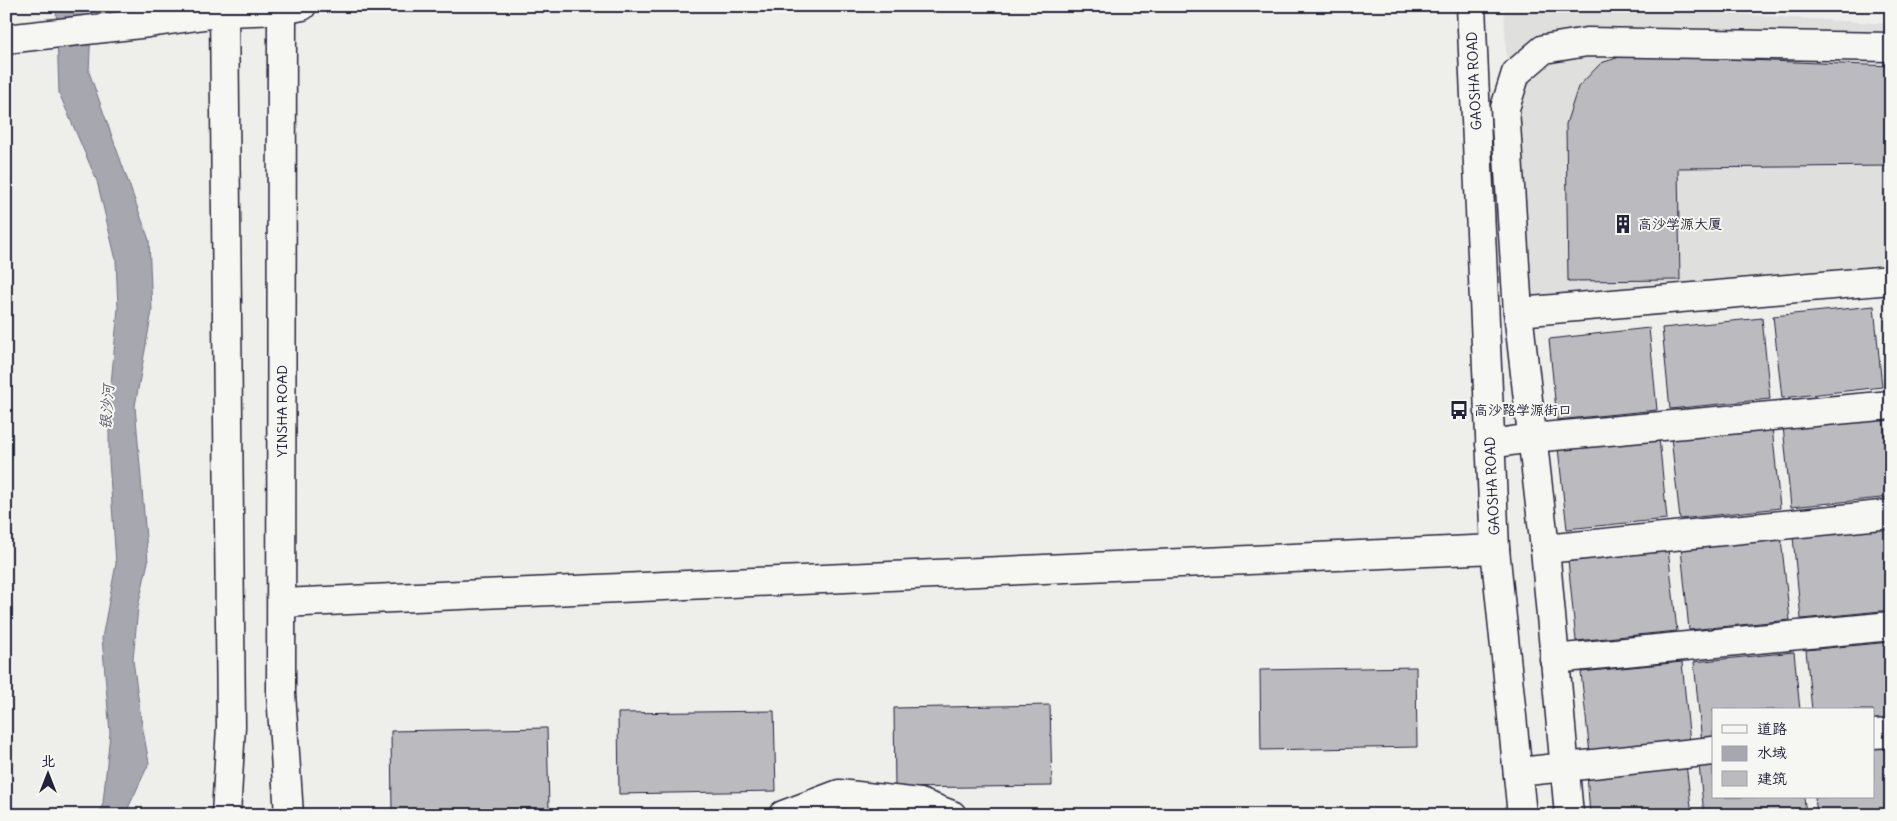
<svg xmlns="http://www.w3.org/2000/svg" width="1897" height="821" viewBox="0 0 1897 821" font-family="Delius,'LXGW WenKai TC',sans-serif">
<rect width="100%" height="100%" fill="#eeeeeb"/>
<filter id="ink" filterUnits="userSpaceOnUse"><feTurbulence type="fractalNoise" baseFrequency=".02" numOctaves="2"/><feDisplacementMap in="SourceGraphic" scale="10" xChannelSelector="R" yChannelSelector="G"/><feConvolveMatrix kernelMatrix="1 2 1 2 8 2 1 2 1" color-interpolation-filters="sRGB"/></filter>
<g filter="url(#ink)">
<polygon fill="#dfdfde" points="1504,6 1606,6 1891,24 1891,282 1518,312"/>
<polygon fill="#a7a7af" stroke="#727281" points="56,6 92,6 89,72 149,240 152,311 135,406 148,562 138,607 133,660 141,719 149,763 129,806 128,815 99,815 103,803 110,733 102,638 116,564 109,460 109,406 118,308 116,260 97,181 59,93"/>
<g fill="#bbbbbf" stroke="#22223b">
<polygon points="1626,55 1891,66 1891,166 1678,168 1680,280 1568,281 1566,124 1578,87 1601,63"/>
<polygon points="1874,306 1882,387 1782,398 1773,316"/>
<polygon points="1762,318 1770,399 1670,409 1662,328"/>
<polygon points="1649,328 1657,410 1557,420 1549,339"/>
<polygon points="1883,415 1891,497 1791,507 1783,426"/>
<polygon points="1772,427 1780,508 1680,519 1671,437"/>
<polygon points="1659,438 1667,519 1567,529 1558,448"/>
<polygon points="1891,527 1891,610 1801,619 1793,537"/>
<polygon points="1781,539 1790,620 1689,630 1681,549"/>
<polygon points="1668,549 1677,631 1576,641 1568,560"/>
<polygon points="1891,642 1891,724 1873,725 1873,710 1812,710 1806,650"/>
<polygon points="1794,652 1800,710 1713,710 1713,742 1702,743 1694,662"/>
<polygon points="1682,662 1690,743 1590,754 1581,672"/>
<polygon points="1416,667 1417,747 1261,750 1260,670"/>
<polygon points="1050,705 1052,786 895,788 894,708"/>
<polygon points="774,711 776,791 619,794 618,713"/>
<polygon points="547,728 549,808 392,811 391,731"/>
<polygon points="1891,744 1891,815 1817,815 1815,797 1873,797 1873,746"/>
<polygon points="1713,762 1713,797 1804,797 1806,815 1704,815 1699,764"/>
<polygon points="1686,764 1692,815 1590,815 1587,774"/>
</g>
<g fill="none" stroke-linecap="round" stroke-linejoin="round">
<g stroke="#22223b" stroke-width="31">
<g id="minor">
<polyline points="224,6 231,726 226,815"/>
<polyline points="282,6 281,693 289,815"/>
<polyline points="1471,6 1495,549 1522,815"/>
<polyline points="1518,312 1891,280"/>
<polyline points="1490,444 1532,438 1891,405"/>
<polyline points="1545,549 1891,514"/>
<polyline points="282,603 1495,549"/>
<polyline points="1554,659 1891,626"/>
<polyline points="1873,734 1891,733"/>
<polyline points="1518,772 1713,751"/>
<polyline points="783,815 839,794 920,803 952,815"/>
<polyline points="1569,815 1545,549 1518,312 1505,108 1516,73 1544,49 1587,42 1891,47"/>
</g>
</g>
<g stroke="#22223b" stroke-width="31">
<polyline id="major" points="6,39 149,23 225,12 282,10 302,6"/>
</g>
<use href="#minor" stroke="#f6f6f2" stroke-width="28"/>
<use href="#major" stroke="#f6f6f2" stroke-width="28"/>
</g>
</g>
<defs>
<g id="building-bare" transform="scale(1.5)"><path d="M-4-6H4V6H1V3H-1V6H-4ZM-2.5-4.3h1.7v1.8h-1.7ZM.8-4.3h1.7v1.8H.8ZM-2.5-1h1.7V.8h-1.7ZM.8-1h1.7V.8H.8Z" fill="#22223b" stroke="#f6f6f2" stroke-width="2.5" paint-order="stroke"/></g>
<g id="bus-bare" transform="scale(1.5)"><path d="M-5-6H5V4H4V6H2V4H-2V6H-4V4H-5ZM-3.5-4V0h7V-4ZM-3.5 1.2v1.5H-2V1.2ZM2 1.2v1.5H3.5V1.2Z" fill="#22223b" stroke="#f6f6f2" stroke-width="2.5" paint-order="stroke"/></g>
</defs>
<g fill-rule="evenodd">
<use href="#building-bare" x="1623" y="224"/>
<use href="#bus-bare" x="1459" y="410"/>
</g>
<g text-anchor="middle" stroke-width="4" stroke-linejoin="round" paint-order="stroke">
<g font-size="14" fill="#22223b" stroke="#f6f6f2">
<text transform="translate(1474 81) rotate(-93)" y="5">GAOSHA ROAD</text>
<text transform="translate(282 411) rotate(-90)" y="5">YINSHA ROAD</text>
<text transform="translate(1492 486) rotate(-93)" y="5">GAOSHA ROAD</text>
</g>
<g font-size="14" fill="#22223b" stroke="#f6f6f2" text-anchor="start">
<text x="1638" y="229">高沙学源大厦</text>
<text x="1474" y="415">高沙路学源街口</text>
</g>
<g font-size="15" font-style="italic" fill="#575769" stroke="#f6f6f2">
<text transform="translate(107 407) rotate(-86)" y="5">银沙河</text>
</g>
</g>
<rect width="1897" height="821" fill="none" stroke="#f6f6f2" stroke-width="25"/>
<rect x="12" y="12" width="1872" height="796" fill="none" stroke="#22223b" stroke-width="2" filter="url(#ink)"/>
<rect x="1712" y="708" width="162" height="90" fill="#f6f6f2" stroke="#a1a1a9"/>
<rect x="1722" y="725" width="25" height="8" fill="#f6f6f2" stroke="#a1a1a9"/>
<text x="1757" y="734" font-size="15" fill="#22223b">道路</text>
<rect x="1722" y="746" width="25" height="15" fill="#a7a7af" stroke="#a1a1a9"/>
<text x="1757" y="758" font-size="15" fill="#22223b">水域</text>
<rect x="1722" y="771" width="25" height="15" fill="#bbbbbf" stroke="#a1a1a9"/>
<text x="1757" y="784" font-size="15" fill="#22223b">建筑</text>
<g transform="translate(48 774)" stroke="#f6f6f2" stroke-width="4" paint-order="stroke">
<path d="M0-4L9 19L0 12L-9 19Z" fill="#22223b"/>
<text y="-8" font-size="14" font-weight="bold" text-anchor="middle" fill="#22223b">北</text>
</g>
</svg>
